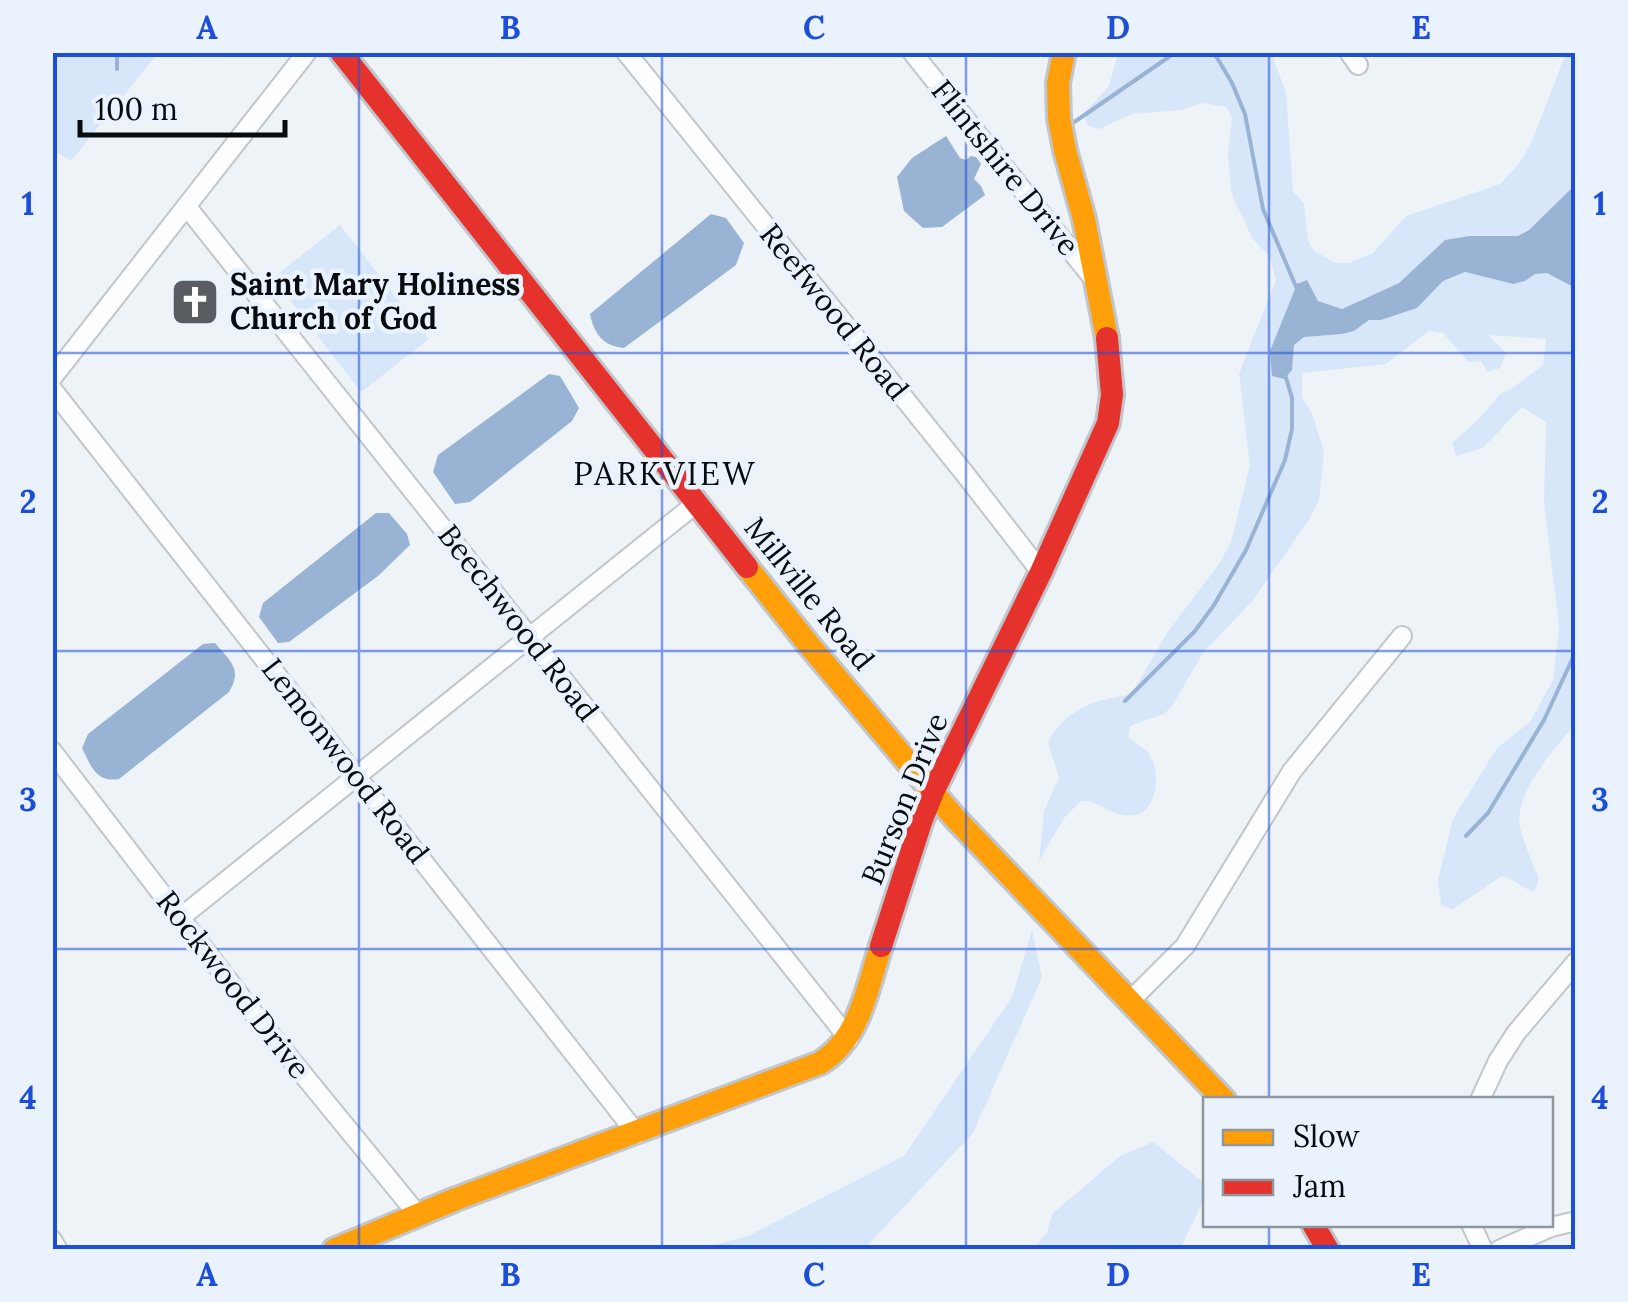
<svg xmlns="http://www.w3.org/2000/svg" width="1628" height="1302" viewBox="0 0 1628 1302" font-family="Lora,serif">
<rect width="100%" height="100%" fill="#eef3f8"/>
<g fill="#d7e6f9">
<polygon points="52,53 158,53 71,161 53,150"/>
<path d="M1118,53H1271L1286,92L1293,191L1304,204L1308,240L1314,251L1336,263H1349L1373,253L1406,216L1500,184L1518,165L1531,144L1566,53H1569L1575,60V185L1529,230L1518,236H1469L1445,240L1399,283L1341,309L1318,301L1297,284L1292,370L1294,345L1303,337L1342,334L1354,331L1369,320H1381L1417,308L1443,281L1465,272L1513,284L1525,281L1535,274L1547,273L1575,288V724C1555,749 1513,793 1520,827C1524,845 1533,863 1539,880L1534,892C1522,888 1515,879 1502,876L1452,910L1441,904L1438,880L1453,819L1497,748L1530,722L1553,680L1559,626L1544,503L1546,422L1522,407L1483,448L1456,456L1452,443L1480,418L1499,395L1511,389L1543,365L1546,339L1488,335L1506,353L1500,368L1487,372L1481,361L1468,362L1443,333L1429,331L1386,364L1302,373V397L1313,416L1324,452L1319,500L1308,521L1253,600L1203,653L1172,706L1164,714L1130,726L1128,738C1134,742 1144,747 1148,752C1161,769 1159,810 1135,815C1113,819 1101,800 1081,801L1064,818L1039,861L1044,812L1059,777L1048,743C1063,710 1098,698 1131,695L1167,633L1219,564L1231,542L1250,465L1239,374L1276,280L1269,256L1252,238L1231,192L1228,154L1232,118L1226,107L1203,103L1181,110L1132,114L1099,129L1087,125L1084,113L1109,86Z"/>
<polygon points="340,225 429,339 361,392 273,278"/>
<polygon points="1032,930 1042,977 973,1133 864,1249 699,1249 748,1236 904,1156 1012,997"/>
<polygon points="1153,1142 1205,1184 1205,1198 1180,1249 1033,1249 1047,1232 1052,1214 1120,1156"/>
</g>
<g fill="#98b3d4">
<polygon points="946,136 960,158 966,160 971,156 976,157 981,164 974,179 981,186 985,195 942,227 923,228 904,211 897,177 912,158"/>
<polygon points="1575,185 1575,288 1547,273 1535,274 1525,281 1513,284 1465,272 1443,281 1417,308 1381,320 1369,320 1354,331 1342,334 1304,337 1294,345 1292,370 1284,379 1272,376 1270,351 1297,284 1307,280 1318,301 1342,309 1399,283 1445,240 1469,236 1518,236 1529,230"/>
<path d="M711,214L726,218L744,243L736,265L624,348C603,346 594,334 590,314Z"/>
<polygon points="549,374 560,376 579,408 572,421 470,502 455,504 433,472 438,455"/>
<polygon points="376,513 389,513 407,534 410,545 378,576 289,642 278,643 259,617 263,603"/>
<path d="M215,643C230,661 243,669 229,692L119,779C96,783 91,766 82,748L88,734L203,644Z"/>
</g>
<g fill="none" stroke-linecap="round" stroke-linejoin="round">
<g stroke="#98b3d4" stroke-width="4">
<polyline points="117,52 117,69"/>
<polyline points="1205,52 1216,56 1232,83 1245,114 1263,209 1297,289"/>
<polyline points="1070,125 1176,52"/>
<polyline points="1125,701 1195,631 1214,605 1246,550 1285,460 1292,429 1292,398 1285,374"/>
<polyline points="1466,836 1488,813 1544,720 1576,651"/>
</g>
<g stroke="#c2c6ca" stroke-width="22">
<g id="street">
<polyline points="626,52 965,474 1041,572"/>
<polyline points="912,52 1096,282"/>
<polyline points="1349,52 1358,65"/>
<polyline points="187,207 849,1039"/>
<polyline points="52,378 307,52"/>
<polyline points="52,389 637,1134"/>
<polyline points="52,751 261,1023 418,1215"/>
<polyline points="180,918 698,502"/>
<polyline points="1131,1000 1185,946 1292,771 1402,636"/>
<polyline points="1480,1100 1498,1061 1516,1033 1576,962"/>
<polyline points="1471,1224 1483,1250"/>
<polyline points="52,1240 58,1250"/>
<polyline points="1499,1250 1551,1227 1576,1221"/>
</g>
</g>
<g stroke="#c2c6ca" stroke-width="28">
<g id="slow">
<polyline points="1064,52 1058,83 1059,118 1065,150 1084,219 1107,338"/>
<polyline points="747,567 809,645 954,817 1224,1100"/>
<path d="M334,1250L456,1199L820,1063C860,1039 867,988 881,946"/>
</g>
</g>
<g stroke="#c2c6ca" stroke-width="28">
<g id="jam">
<polyline points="341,52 747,567"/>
<polyline points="881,946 921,822 933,792 1041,572 1108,423 1112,395 1107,338"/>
<polyline points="1313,1224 1328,1250"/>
</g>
</g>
<use href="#street" stroke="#fcfdfe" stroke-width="18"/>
<use href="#slow" stroke="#ff9f0a" stroke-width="22"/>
<use href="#jam" stroke="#e5322d" stroke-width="22"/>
</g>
<path fill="none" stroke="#1d4ed8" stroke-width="2.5" stroke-opacity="0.55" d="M359,52V1250M662,52V1250M966,52V1250M1269,52V1100M52,353H1576M52,651H1576M52,949H1576M1269,1224V1250"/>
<defs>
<g id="church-square" transform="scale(2.5)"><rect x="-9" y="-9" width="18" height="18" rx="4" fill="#595d61" stroke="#e9f2fd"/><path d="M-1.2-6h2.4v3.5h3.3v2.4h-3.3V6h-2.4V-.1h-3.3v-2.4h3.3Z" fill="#fff"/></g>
</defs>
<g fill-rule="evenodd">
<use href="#church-square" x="195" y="302"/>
</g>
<g text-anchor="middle" stroke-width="9" stroke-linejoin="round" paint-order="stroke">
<g font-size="30" fill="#090c0f" stroke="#e9f2fd">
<text transform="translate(1005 168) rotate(51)" y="10">Flintshire Drive</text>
<text transform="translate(834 312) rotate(51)" y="10">Reefwood Road</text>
<text transform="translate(809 594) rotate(51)" y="10">Millville Road</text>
<text transform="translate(518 623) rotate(52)" y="10">Beechwood Road</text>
<text transform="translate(345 761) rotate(52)" y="10">Lemonwood Road</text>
<text transform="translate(905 799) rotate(-68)" y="10">Burson Drive</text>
<text transform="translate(233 985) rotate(52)" y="10">Rockwood Drive</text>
</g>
<g font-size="30" font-weight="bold" fill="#090c0f" stroke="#e9f2fd" text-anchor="start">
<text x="230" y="295">Saint Mary Holiness<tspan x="230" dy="34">Church of God</tspan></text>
</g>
<g font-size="32" letter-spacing="2.5" fill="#090c0f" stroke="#e9f2fd">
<text x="665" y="485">PARKVIEW</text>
</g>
</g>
<rect width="1628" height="1302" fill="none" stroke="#e9f2fd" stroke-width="110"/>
<rect x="1203" y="1097" width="350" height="130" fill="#e9f2fd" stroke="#8f969e" stroke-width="2.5"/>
<rect x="1223" y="1130" width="50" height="15" fill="#ff9f0a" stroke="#8f969e" stroke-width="2.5"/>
<text x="1293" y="1147" font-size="30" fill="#090c0f">Slow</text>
<rect x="1223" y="1180" width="50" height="15" fill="#e5322d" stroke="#8f969e" stroke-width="2.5"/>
<text x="1293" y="1197" font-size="30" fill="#090c0f">Jam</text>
<path d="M80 120v15h205v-15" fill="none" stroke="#090c0f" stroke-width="5"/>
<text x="95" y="120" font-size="30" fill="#090c0f" stroke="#e9f2fd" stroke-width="8" paint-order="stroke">100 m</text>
<rect x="55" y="55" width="1518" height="1192" fill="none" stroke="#1d4ed8" stroke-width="4"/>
<g font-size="32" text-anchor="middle" font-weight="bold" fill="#1d4ed8">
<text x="207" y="39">A</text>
<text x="510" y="39">B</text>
<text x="814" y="39">C</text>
<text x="1118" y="39">D</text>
<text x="1421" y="39">E</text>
<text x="28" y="215">1</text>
<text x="1600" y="215">1</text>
<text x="28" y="513">2</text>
<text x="1600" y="513">2</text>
<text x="28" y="811">3</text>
<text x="1600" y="811">3</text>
<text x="28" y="1109">4</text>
<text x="1600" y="1109">4</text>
<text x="207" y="1286">A</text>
<text x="510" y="1286">B</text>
<text x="814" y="1286">C</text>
<text x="1118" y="1286">D</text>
<text x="1421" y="1286">E</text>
</g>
</svg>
